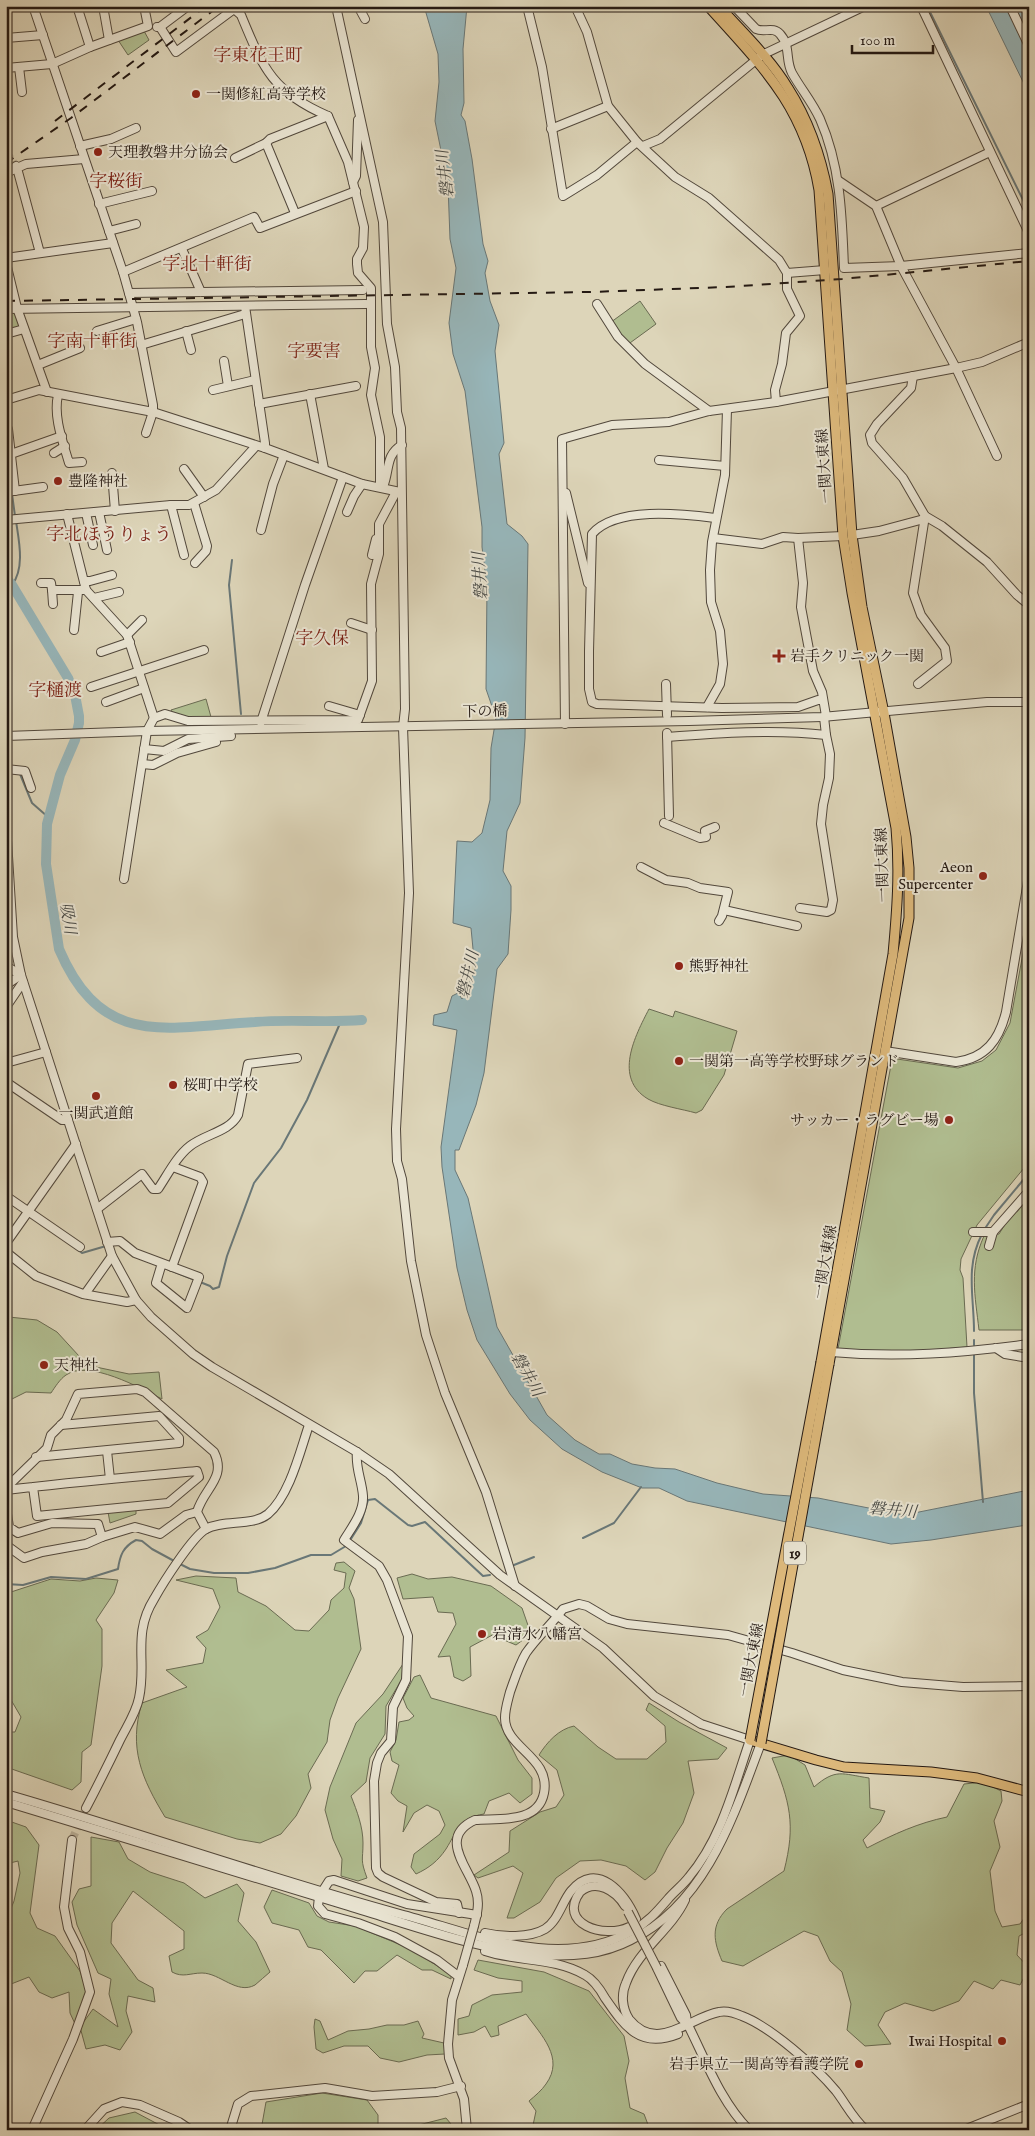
<svg xmlns="http://www.w3.org/2000/svg" width="1035" height="2136" viewBox="0 0 1035 2136" font-family="'IM FELL English','Noto Serif JP',serif">
<rect width="100%" height="100%" fill="#ddd5b9"/>
<filter id="stains"><feTurbulence type="fractalNoise" baseFrequency=".004" numOctaves="4"/><feColorMatrix values="0 0 0 0 .2 0 0 0 0 .09 0 0 0 0 .02 0 0 0 .5 -.17"/></filter>
<radialGradient id="worn" r=".72"><stop offset=".6" stop-color="#630" stop-opacity="0"/><stop offset="1" stop-color="#630" stop-opacity=".3"/></radialGradient>
<g fill="#b0bd90" stroke="#6a6b52">
<polygon points="144,31 149,40 128,55 118,40"/>
<polygon points="640,301 656,324 623,348 607,325"/>
<polygon points="6,310 14,310 21,328 6,333"/>
<polygon points="206,699 211,717 186,719 172,713 171,710"/>
<polygon points="1029,921 1029,1162 977,1225 961,1259 960,1270 963,1278 967,1347 905,1352 838,1349 891,1065 897,1059 958,1068 982,1061 996,1050 1010,1023"/>
<path d="M649,1009L673,1017L675,1011L737,1031L724,1075L702,1110L696,1113C682,1109 660,1106 648,1099C613,1078 635,1036 649,1009Z"/>
<path d="M1029,1195V1330H979C975,1295 969,1269 984,1236L999,1234L1011,1215Z"/>
<path d="M6,1314L9,1317L37,1320L57,1332L79,1356L77,1363L129,1374L159,1372L162,1399C140,1388 89,1359 66,1375C60,1379 55,1387 51,1393L26,1392L6,1402Z"/>
<polygon points="136,1508 136,1514 110,1523 108,1512"/>
<path d="M344,1562L355,1571L349,1588L354,1599L361,1649L338,1698L330,1720L327,1742L308,1774L311,1788L296,1816L281,1834L260,1843L237,1839L165,1817C142,1779 128,1748 142,1703L187,1687L166,1670L203,1663L206,1648L196,1637L208,1630L220,1607L213,1589L176,1580L196,1576L236,1578L238,1592L266,1606L295,1630L309,1631L329,1610L331,1600L344,1588L346,1573L334,1570L336,1563Z"/>
<polygon points="412,1574 428,1579 452,1577 491,1586 522,1608 531,1634 516,1645 504,1640 498,1632 470,1647 471,1676 463,1681 454,1677 450,1656 438,1657 456,1624 453,1613 438,1612 433,1597 403,1599 397,1578"/>
<polygon points="96,1578 118,1580 114,1593 96,1620 102,1629 102,1666 91,1745 82,1752 81,1782 72,1790 6,1767 6,1732 15,1732 21,1717 7,1693 6,1590 11,1592 51,1579 80,1581"/>
<path d="M403,1664L402,1679L386,1706L385,1734L370,1758L366,1782L351,1796C357,1811 363,1827 363,1843C363,1861 360,1859 367,1878L358,1881L341,1876L342,1859L333,1839L325,1810L330,1787L356,1723L383,1694Z"/>
<path d="M420,1675L431,1698L496,1716L518,1760L532,1778V1794L520,1803L509,1793L489,1801L484,1814C458,1818 458,1830 446,1849C438,1861 429,1868 416,1874L411,1867L414,1854L440,1834L445,1825L439,1811L427,1805L414,1813L403,1832L407,1806L398,1801L391,1793L399,1765L392,1761L390,1752L396,1740L399,1722L409,1720L414,1716L407,1708L403,1698L414,1677Z"/>
<path d="M649,1703L679,1722L727,1748L718,1759L688,1761L694,1793L683,1823L667,1848L655,1872L645,1880L626,1866L601,1860L580,1861L556,1878L540,1902L514,1918H507L523,1873L513,1866L478,1878L474,1875L509,1852L510,1831L540,1812L556,1807L564,1795L557,1770L539,1755C547,1742 559,1729 574,1726L598,1747L616,1759H647L666,1742L665,1726L646,1710Z"/>
<path d="M789,1755L805,1765L814,1787C836,1768 842,1774 869,1778L870,1808L885,1811L880,1822L863,1840L867,1848C894,1834 918,1823 947,1817L964,1784L983,1782L1001,1791L1002,1801L994,1821L1000,1847L990,1871L995,1911L1002,1927L1020,1924L1029,1911V1931L1019,1936L1017,1955L1029,1968L1020,1985L1001,1980L993,1989L974,1981L959,2001L933,2011L905,2003L885,2012L878,2025L891,2044L865,2046L847,2030L851,2004L842,1972L830,1961L818,1936L804,1931L743,1966L722,1961C714,1942 710,1926 727,1909L784,1871C796,1824 790,1802 772,1758Z"/>
<polygon points="6,1820 26,1827 39,1845 30,1913 37,1928 55,1936 80,1971 88,1996 76,2026 70,2013 69,1992 52,1998 39,1992 29,1977 6,1986 6,1921 14,1901 20,1873 18,1861 6,1864"/>
<path d="M91,1837L119,1842L128,1859L150,1872L184,1883L205,1898L237,1884L244,1893L238,1921L256,1942L270,1972C265,1976 260,1981 255,1985C237,1995 220,1973 202,1973C190,1973 183,1978 172,1972L169,1956L184,1949V1931L133,1891L112,1923L111,1943L138,1980L153,1988L155,2002L128,1996L126,2011L132,2032L120,2050L105,2045L86,2049L80,2027L93,2009L118,2027L109,1994L111,1979L98,1973L77,1925L72,1902L79,1889L91,1886Z"/>
<polygon points="272,1890 309,1903 317,1916 329,1922 355,1926 413,1950 451,1975 451,1979 432,1970 422,1970 397,1955 377,1971 365,1971 354,1983 321,1950 308,1947 299,1930 272,1923 264,1907"/>
<path d="M478,1960L544,1972L589,1991L624,2036L629,2061L625,2078L630,2108L644,2114L650,2130H532L536,2111L529,2101C535,2096 542,2090 546,2084C565,2058 541,2035 526,2014L498,2026L499,2035L491,2037L485,2026L474,2032L458,2035V2019L469,2016L472,2005L492,1995L522,1992V1981L498,1978L474,1970Z"/>
<polygon points="315,2019 320,2021 328,2040 348,2031 369,2029 387,2025 404,2025 418,2021 424,2034 422,2038 444,2043 445,2054 427,2055 399,2062 380,2058 368,2046 344,2046 323,2053 316,2049 314,2027"/>
<polygon points="322,2093 367,2100 378,2115 378,2130 261,2130 266,2102"/>
<polygon points="135,2112 169,2130 96,2130 109,2118"/>
<polygon points="446,2118 456,2130 402,2130 407,2128"/>
</g>
<g fill="#97b6ba" stroke="#697777">
<polygon points="424,6 467,6 463,49 464,103 461,115 465,121 472,159 483,244 488,261 485,273 490,301 499,325 495,351 504,443 499,454 507,524 522,536 528,544 525,738 520,803 507,831 503,871 511,886 511,910 508,954 497,969 484,1073 476,1105 459,1150 455,1150 455,1170 468,1198 497,1327 547,1415 575,1440 599,1454 610,1454 632,1464 655,1468 675,1469 717,1483 763,1494 818,1498 904,1515 1029,1490 1027,1525 931,1540 891,1544 687,1501 659,1488 642,1488 602,1472 562,1449 530,1420 510,1394 477,1340 467,1310 457,1268 442,1167 441,1147 457,1030 433,1025 434,1015 447,1012 452,996 458,993 462,999 475,970 471,928 453,923 457,841 472,842 482,833 490,800 491,748 496,718 486,689 487,586 482,547 482,527 465,391 453,354 449,323 456,268 450,239 448,185 435,121 439,82 438,54"/>
<polygon points="986,6 1029,6 1029,94"/>
</g>
<g fill="none" stroke-linecap="round" stroke-linejoin="round">
<g stroke="#697777" stroke-width="2">
<polyline points="927,6 1029,212"/>
<polyline points="12,494 15,516"/>
<polyline points="232,560 229,585 241,714"/>
<path d="M12,585C25,568 19,541 16,521"/>
<polyline points="20,774 32,803 48,817"/>
<polyline points="984,1230 994,1215 1029,1173"/>
<polyline points="78,1250 82,1253 106,1246"/>
<polyline points="162,1267 195,1280"/>
<polyline points="200,1282 210,1286 213,1289 219,1287 227,1256 254,1183 281,1148 307,1100 341,1021"/>
<path d="M974,1331C974,1296 965,1267 982,1234"/>
<polyline points="974,1345 974,1340"/>
<polyline points="974,1355 974,1393 983,1502"/>
<polyline points="583,1538 614,1523 641,1487"/>
<polyline points="349,1542 361,1523 368,1500 375,1499 408,1525 412,1526 425,1522 483,1576 490,1575"/>
<polyline points="180,1564 190,1569 214,1573 248,1573 275,1568 311,1555 331,1555 346,1546"/>
<polyline points="514,1565 534,1557"/>
<path d="M6,1584L23,1585L51,1577L86,1579L118,1569C120,1555 123,1547 136,1540L142,1541L152,1549L176,1562"/>
</g>
<path stroke="#97b6ba" stroke-width="10" d="M6,578L12,585L68,678L75,695L79,716V723L75,740L60,775L47,824L46,864L59,949C102,1050 167,1027 255,1022C291,1019 326,1023 362,1020"/>
<g stroke="#b8af98" stroke-width="8" stroke-dasharray="8 4" stroke-linecap="butt">
<polyline points="6,152 16,166"/>
<polyline points="72,1840 86,1808"/>
</g>
<g stroke="#52483c" stroke-width="10">
<g id="minor">
<polyline points="33,6 123,272 137,322 153,405 153,412 146,433"/>
<polyline points="77,6 90,47"/>
<polyline points="103,6 109,40"/>
<polyline points="336,6 383,222 387,324 395,367 397,412 401,428 405,709 403,727 409,893 396,1129 397,1161 402,1179 411,1261 426,1335 445,1393 486,1492 515,1586"/>
<polyline points="358,6 365,19"/>
<polyline points="527,6 542,67 563,196 597,175 637,142"/>
<polyline points="575,6 587,32 608,106 637,142 675,177 709,198 779,260 787,273 787,289 800,316 786,333 782,364 775,390 776,402"/>
<path d="M734,6L756,29C764,33 773,26 780,34C791,46 785,60 792,73C801,89 812,102 820,119C841,167 842,217 844,268L901,266L1029,253"/>
<polyline points="921,6 1029,233"/>
<polyline points="1010,6 1029,46"/>
<polyline points="157,27 160,27 188,6"/>
<path d="M160,27L176,52L234,9L241,15C263,68 272,92 328,116L348,162L364,227L363,248L357,259V264L358,273L371,288V347L375,368L371,395L380,437V487"/>
<polyline points="6,38 43,35"/>
<polyline points="19,67 22,92"/>
<polyline points="6,68 52,64 90,47 148,26 144,6"/>
<polyline points="551,129 608,106"/>
<polyline points="80,146 111,139 136,128"/>
<polyline points="643,146 660,139 762,55 865,6"/>
<polyline points="6,151 6,152"/>
<polyline points="235,158 266,143"/>
<polyline points="6,173 17,168 16,166"/>
<polyline points="839,181 876,206 901,266 956,368 997,456"/>
<polyline points="353,182 356,176 358,120"/>
<polyline points="99,204 152,191"/>
<polyline points="876,206 990,152"/>
<polyline points="295,213 266,143 270,139 328,116"/>
<polyline points="109,231 136,224"/>
<polyline points="182,249 201,292"/>
<polyline points="40,253 17,168 26,164 84,159"/>
<polyline points="6,258 113,243"/>
<polyline points="6,263 17,308 47,392"/>
<polyline points="123,272 254,217 260,228 356,191"/>
<polyline points="787,273 825,270"/>
<polyline points="129,293 363,290"/>
<polyline points="597,304 618,337 645,364 709,411"/>
<polyline points="245,306 265,443 265,448"/>
<polyline points="6,309 366,304"/>
<polyline points="97,331 136,319"/>
<polyline points="186,331 191,350"/>
<polyline points="6,334 24,329"/>
<polyline points="141,345 245,314"/>
<polyline points="224,361 228,386"/>
<polyline points="38,365 80,348"/>
<polyline points="913,376 911,388 877,424 870,435 872,443 903,478 925,516 942,526 987,562 1017,595 1029,605"/>
<polyline points="213,390 255,380"/>
<polyline points="310,394 324,469"/>
<path d="M58,395C53,417 63,442 69,463L82,462"/>
<polyline points="6,400 39,390 153,412 265,448 362,484 400,492"/>
<polyline points="259,404 356,386"/>
<polyline points="8,429 15,491"/>
<polyline points="54,453 65,446"/>
<polyline points="11,454 62,436"/>
<polyline points="659,460 725,466"/>
<polyline points="184,469 204,497"/>
<polyline points="112,473 115,511"/>
<path d="M383,487C390,470 385,455 402,445"/>
<polyline points="6,492 43,487"/>
<polyline points="566,493 588,583"/>
<polyline points="194,503 207,546 206,551 195,563"/>
<polyline points="171,505 184,555"/>
<polyline points="99,512 107,550"/>
<polyline points="347,512 354,496 362,484"/>
<polyline points="86,513 93,545"/>
<polyline points="67,514 86,590 127,635 154,718 165,714 188,721 358,720 372,681 371,584 379,554 379,524 396,492"/>
<path d="M716,518C682,514 616,506 592,534L589,651V689L592,702L597,704L722,708L798,707L818,700H823"/>
<polyline points="6,520 171,505 189,505 216,490 256,446"/>
<polyline points="261,530 273,484 284,455"/>
<polyline points="852,535 879,531 924,519"/>
<polyline points="713,538 762,544 783,537 798,538 843,536"/>
<polyline points="798,538 803,583 801,607 813,671 822,692 826,716"/>
<polyline points="372,555 376,539"/>
<polyline points="84,581 90,581 112,575"/>
<polyline points="41,583 51,583 52,590 86,590"/>
<polyline points="52,590 53,604"/>
<polyline points="94,598 119,592"/>
<polyline points="351,623 372,630"/>
<polyline points="74,630 78,592"/>
<polyline points="127,635 142,620"/>
<polyline points="101,652 130,642"/>
<polyline points="666,684 667,715"/>
<polyline points="918,684 947,661 945,648 921,615 913,593 925,516"/>
<polyline points="91,687 204,650"/>
<polyline points="106,702 144,688"/>
<polyline points="329,706 360,715"/>
<polyline points="707,707 720,684 723,664 720,631 711,602 710,570 712,542 725,475 727,409"/>
<polyline points="824,717 826,735"/>
<polyline points="261,722 305,585 343,477"/>
<polyline points="565,724 562,439 612,425 669,422 709,411 776,402 956,368 982,362 1029,342"/>
<polyline points="667,733 669,816"/>
<polyline points="6,736 147,731 689,721 822,717 987,702 1029,702"/>
<path d="M667,737C720,733 774,729 826,735L830,754L829,778L823,805L821,824L833,900L831,910L827,912L800,908"/>
<polyline points="144,749 164,751 188,739 231,736"/>
<polyline points="142,764 153,765 177,753 216,742"/>
<polyline points="6,769 25,771 31,788"/>
<polyline points="664,823 700,838 706,837 705,831 715,827"/>
<path d="M6,824L13,937L21,975L112,1256L136,1300L151,1317L193,1354L212,1367L357,1452L389,1474L500,1575L603,1648L654,1696L701,1724L750,1740C734,1786 722,1838 689,1877C683,1885 675,1891 668,1899C656,1913 648,1922 632,1931C603,1947 570,1951 538,1948C491,1944 446,1926 400,1914C268,1878 138,1832 6,1794"/>
<polyline points="641,867 666,880 688,883 700,888 728,892 722,916 719,921"/>
<polyline points="124,879 147,731 154,718"/>
<polyline points="724,910 797,926"/>
<polyline points="6,966 21,975 6,985"/>
<polyline points="6,1007 23,982"/>
<path d="M885,1051L956,1062C986,1058 999,1040 1006,1012L1029,875"/>
<polyline points="6,1063 46,1052"/>
<polyline points="6,1082 62,1120 68,1120"/>
<polyline points="6,1196 80,1247"/>
<path d="M97,1209L142,1174L153,1189H158C168,1174 177,1156 190,1146C205,1134 229,1132 238,1115L248,1064L297,1058"/>
<polyline points="973,1232 993,1232"/>
<polyline points="107,1242 120,1241 135,1253 199,1277 187,1308 156,1283 162,1263"/>
<polyline points="6,1243 76,1144"/>
<polyline points="989,1246 993,1232 1029,1191"/>
<polyline points="6,1252 36,1276 83,1294 127,1302 136,1300"/>
<polyline points="172,1267 203,1182 200,1177 173,1167"/>
<polyline points="85,1294 112,1256"/>
<polyline points="996,1348 1005,1354 1029,1358"/>
<path d="M831,1352C899,1358 961,1353 1029,1344"/>
<polyline points="107,1451 110,1479"/>
<path d="M357,1452C355,1467 362,1481 363,1496C364,1512 352,1527 344,1540L379,1566L387,1580L408,1636L406,1680L393,1707L391,1741L381,1753L377,1763L374,1781L376,1868L378,1873L383,1877L436,1902L457,1904L459,1913"/>
<polyline points="36,1457 179,1443 179,1438 159,1416 61,1425"/>
<path d="M6,1488L47,1448L51,1435L66,1420L78,1394L137,1389L145,1392L214,1452C227,1478 204,1488 197,1512L206,1529"/>
<path d="M6,1490C70,1482 133,1477 197,1471L199,1477L168,1503L37,1516L33,1487"/>
<polyline points="6,1507 9,1527 18,1533 52,1523 98,1524 102,1537 135,1527 160,1534 186,1515 197,1512"/>
<polyline points="6,1545 24,1558 42,1552 86,1544 102,1537"/>
<path d="M6,1802C119,1836 232,1871 345,1905C405,1923 478,1950 540,1955C572,1957 602,1955 631,1940C706,1904 734,1815 761,1743"/>
<path d="M86,1808C98,1785 109,1763 120,1740C127,1726 136,1713 139,1698C147,1662 132,1634 154,1599C163,1583 192,1537 206,1529C225,1519 252,1527 268,1514C290,1495 300,1451 309,1425"/>
<polyline points="322,1892 329,1881 334,1880 407,1904 477,1915"/>
<polyline points="319,1897 318,1906 325,1914 358,1923 395,1937 437,1960 458,1976"/>
<path d="M685,1900C671,1930 638,1950 626,1983C621,1994 622,2008 629,2019C657,2054 690,2017 719,2012C727,2010 735,2013 742,2016C771,2027 816,2067 836,2091C846,2104 853,2119 866,2130"/>
<path d="M625,1906C616,1891 596,1878 580,1892C557,1924 604,1939 629,1927"/>
<path d="M474,1926C477,1914 480,1903 476,1891C469,1868 437,1837 475,1820C499,1818 538,1824 544,1793C551,1757 505,1748 505,1718C505,1709 508,1700 510,1692C515,1678 519,1665 526,1653C537,1637 552,1624 563,1609L579,1604L587,1606L609,1619L627,1624L728,1635L792,1653L843,1670L902,1682L963,1687L1029,1686"/>
<path d="M485,1933C502,1937 530,1938 545,1929C558,1921 562,1902 571,1891C597,1859 625,1894 636,1919"/>
<path d="M485,1951C517,1962 555,1957 585,1975C594,1980 600,1989 605,1998C625,2027 640,2049 678,2034"/>
<polyline points="463,1965 452,2000 448,2044 449,2058 464,2099 467,2130"/>
<polyline points="661,1966 686,2015 687,2022"/>
<path d="M657,1968L681,2018L688,2025C706,2061 721,2102 749,2130"/>
<polyline points="32,2130 73,2039 90,1992 80,1952 68,1928 64,1907 72,1840"/>
<polyline points="85,2130 104,2109 122,2102 140,2105 179,2122 191,2130"/>
<polyline points="230,2130 238,2104 251,2096 325,2088 372,2096 437,2092 461,2086"/>
<polyline points="964,2130 1029,2104"/>
</g>
</g>
<g stroke="#241913" stroke-width="11">
<g id="major">
<path d="M708,6C762,66 805,107 819,190L843,536L852,593L896,828C900,871 897,911 893,954L821,1362"/>
<path d="M719,6C742,32 770,58 788,88C809,121 821,156 828,194L852,535L862,607L884,713L906,837L909,868V918L829,1364"/>
<polyline points="750,1740 816,1760 844,1767 931,1772 977,1778 1029,1792"/>
</g>
</g>
<use href="#minor" stroke="#e9e4d2" stroke-width="8"/>
<use href="#major" stroke="#deba7c" stroke-width="9"/>
<g stroke="#241913" stroke-width="2" stroke-dasharray="9 9" stroke-linecap="butt">
<polyline points="55,121 206,6"/>
<polyline points="6,163 71,118 219,6"/>
<polyline points="6,301 590,292 726,287 842,279 1029,261"/>
</g>
<g stroke="#52483c" stroke-width="10" stroke-linecap="butt">
<g id="minor-bridge">
<polyline points="628,1912 657,1968"/>
<polyline points="463,1965 474,1926"/>
</g>
</g>
<g stroke="#241913" stroke-width="11" stroke-linecap="butt">
<g id="major-bridge">
<polyline points="750,1740 821,1362"/>
<polyline points="761,1743 829,1364"/>
</g>
</g>
<use href="#minor-bridge" stroke="#e9e4d2" stroke-width="8"/>
<use href="#major-bridge" stroke="#deba7c" stroke-width="9"/>
</g>
<g fill="#8f2418" stroke="#e9e4d2" stroke-width="2">
<circle cx="196" cy="94" r="5"/>
<circle cx="98" cy="152" r="5"/>
<circle cx="58" cy="481" r="5"/>
<path d="M776.5 648.5h5v5h5v5h-5v5h-5v-5h-5v-5h5z"/>
<circle cx="983" cy="876" r="5"/>
<circle cx="679" cy="966" r="5"/>
<circle cx="679" cy="1061" r="5"/>
<circle cx="173" cy="1085" r="5"/>
<circle cx="96" cy="1096" r="5"/>
<circle cx="949" cy="1120" r="5"/>
<circle cx="44" cy="1365" r="5"/>
<circle cx="482" cy="1634" r="5"/>
<circle cx="1002" cy="2041" r="5"/>
<circle cx="859" cy="2064" r="5"/>
</g>
<g text-anchor="middle" stroke-width="4" stroke-linejoin="round" paint-order="stroke">
<rect fill="#e9e4d2" stroke="#5f564c" stroke-width="1" x="784" y="1541.5" width="22" height="23" rx="4"/>
<g font-size="14" font-weight="bold" fill="#241913">
<text x="795" y="1558">19</text>
</g>
<g font-size="15" fill="#241913" stroke="#e9e4d2" text-anchor="start">
<text x="206" y="99">一関修紅高等学校</text>
<text x="108" y="157">天理教磐井分協会</text>
<text x="68" y="486">豊隆神社</text>
<text x="790" y="661">岩手クリニック一関</text>
<text x="973" y="872" text-anchor="end">Aeon<tspan x="973" dy="17">Supercenter</tspan></text>
<text x="689" y="971">熊野神社</text>
<text x="689" y="1066">一関第一高等学校野球グランド</text>
<text x="183" y="1090">桜町中学校</text>
<text x="96" y="1118" text-anchor="middle">一関武道館</text>
<text x="939" y="1125" text-anchor="end">サッカー・ラグビー場</text>
<text x="54" y="1370">天神社</text>
<text x="492" y="1639">岩清水八幡宮</text>
<text x="992" y="2046" text-anchor="end">Iwai Hospital</text>
<text x="849" y="2069" text-anchor="end">岩手県立一関高等看護学院</text>
</g>
<g font-size="15" fill="#241913" stroke="#e9e4d2">
<text transform="translate(824 466) rotate(-94)" y="5">一関大東線</text>
<text transform="translate(485 711) rotate(-1)" y="5">下の橋</text>
<text transform="translate(882 865) rotate(-92)" y="5">一関大東線</text>
<text transform="translate(825 1262) rotate(-80)" y="5">一関大東線</text>
<text transform="translate(751 1660) rotate(-79)" y="5">一関大東線</text>
</g>
<g font-size="16" font-style="italic" fill="#464845" stroke="#e9e4d2">
<text transform="translate(444 174) rotate(-97)" y="6">磐井川</text>
<text transform="translate(479 576) rotate(-94)" y="6">磐井川</text>
<text transform="translate(69 918) rotate(81)" y="6">吸川</text>
<text transform="translate(467 974) rotate(-77)" y="6">磐井川</text>
<text transform="translate(528 1374) rotate(60)" y="6">磐井川</text>
<text transform="translate(893 1509) rotate(5)" y="6">磐井川</text>
</g>
<g font-size="18" fill="#7a1f14" stroke="#e9e4d2">
<text x="258" y="61">字東花王町</text>
<text x="116" y="187">字桜街</text>
<text x="207" y="270">字北十軒街</text>
<text x="92" y="347">字南十軒街</text>
<text x="314" y="357">字要害</text>
<text x="109" y="540">字北ほうりょう</text>
<text x="322" y="644">字久保</text>
<text x="55" y="696">字樋渡</text>
</g>
</g>
<rect width="1035" height="2136" fill="none" stroke="#ddd5b9" stroke-width="25"/>
<rect x="8" y="8" width="1020" height="2121" fill="none" stroke="#241913" stroke-width="2.5"/>
<rect x="12" y="12" width="1010" height="2111" fill="none" stroke="#241913"/>
<path d="M852 45v8h81v-8" fill="none" stroke="#241913" stroke-width="2.5"/>
<text x="860" y="45" font-size="15" fill="#241913" stroke="#e9e4d2" stroke-width="4" paint-order="stroke">100 m</text>
<rect width="100%" height="100%" filter="url(#stains)"/>
<rect width="100%" height="100%" fill="url(#worn)"/>
</svg>
